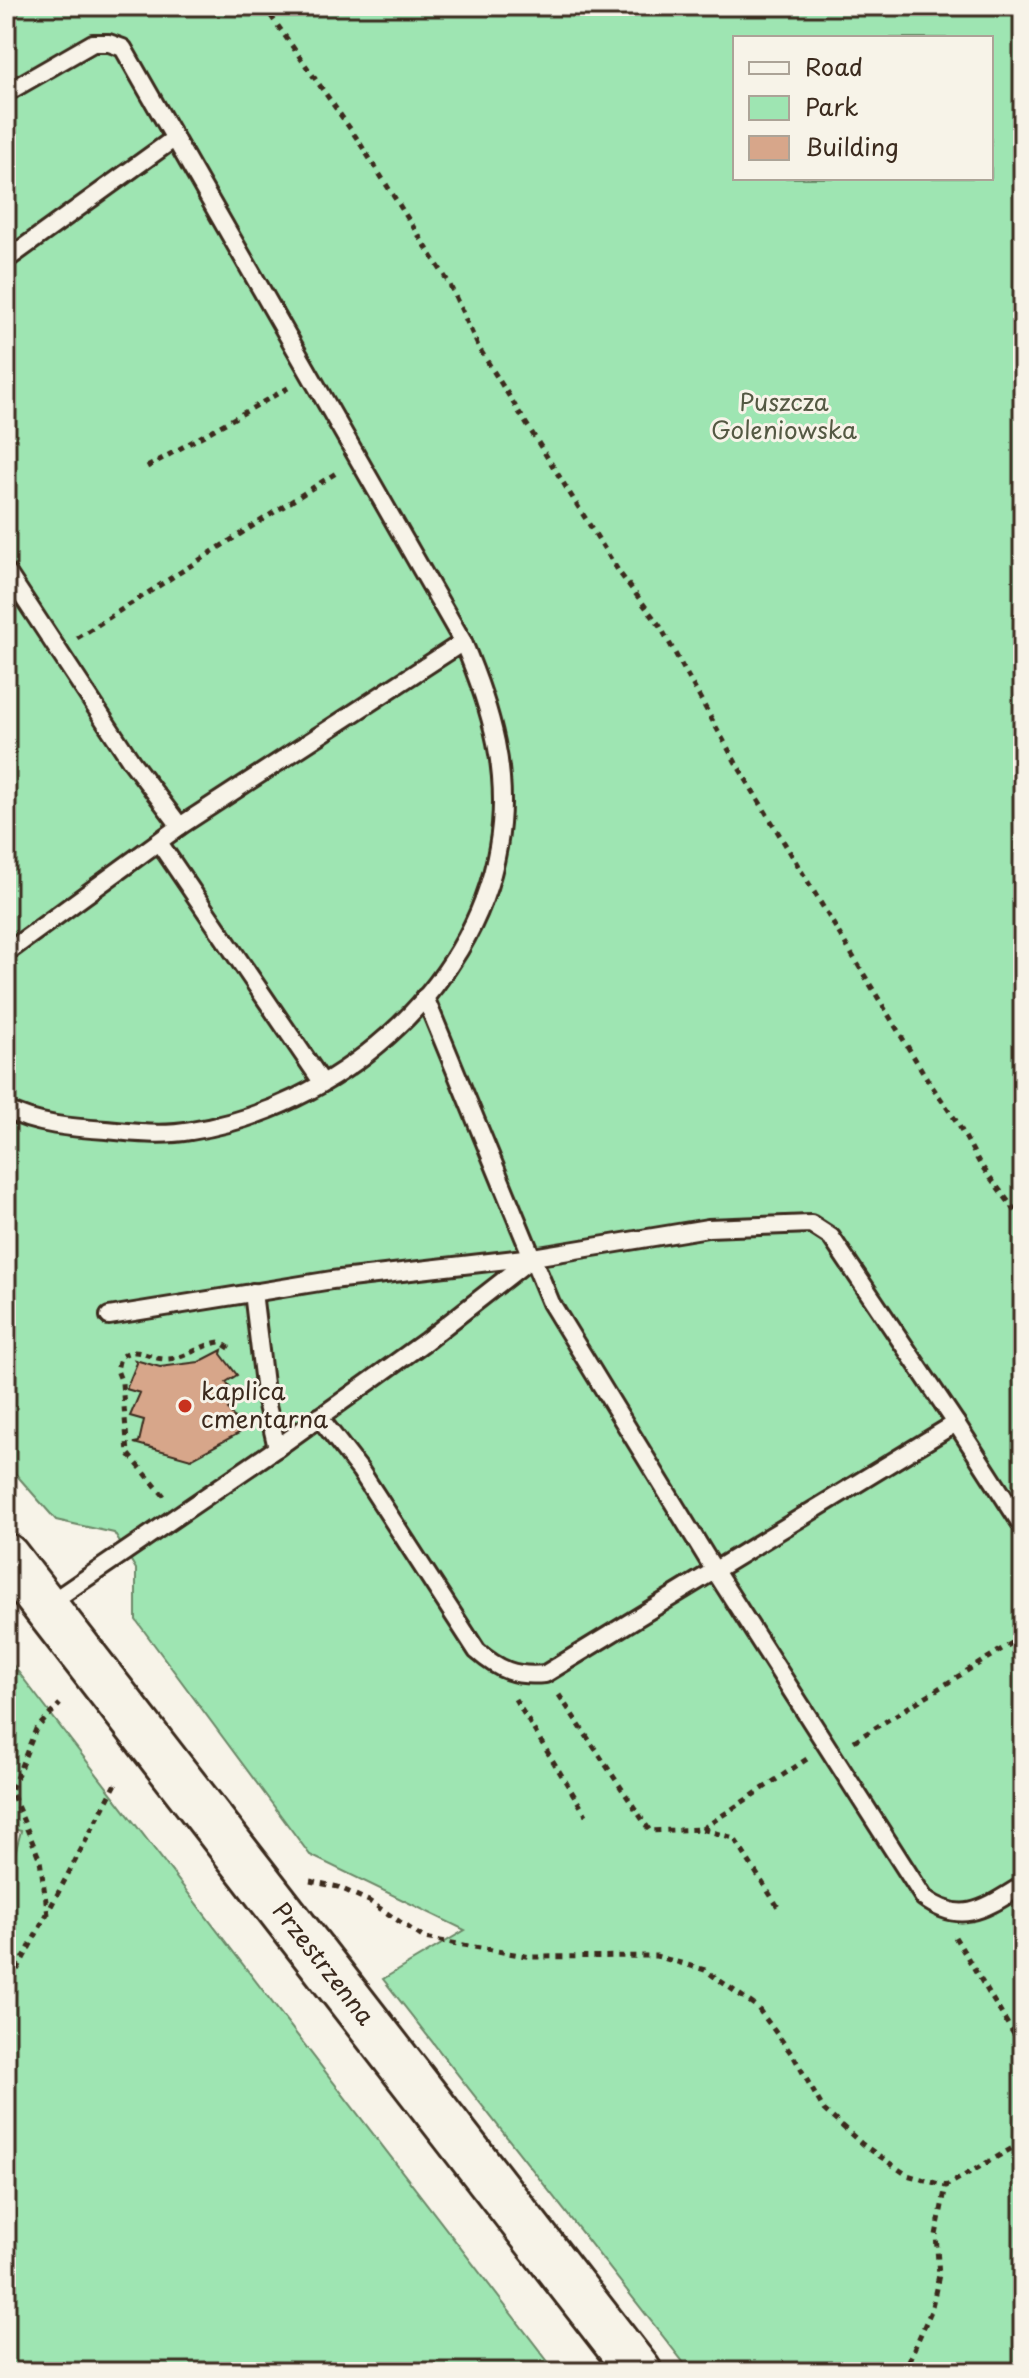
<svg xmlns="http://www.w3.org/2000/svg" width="1029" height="2378" viewBox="0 0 1029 2378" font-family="'Playpen Sans',sans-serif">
<rect width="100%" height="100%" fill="#f7f3e8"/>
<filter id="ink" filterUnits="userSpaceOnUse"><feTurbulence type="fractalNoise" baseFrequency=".0125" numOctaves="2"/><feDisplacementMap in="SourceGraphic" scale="16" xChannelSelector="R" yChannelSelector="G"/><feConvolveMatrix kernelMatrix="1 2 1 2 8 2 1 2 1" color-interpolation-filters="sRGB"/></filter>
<g filter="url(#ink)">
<g fill="#9ee5b2" stroke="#6c8868" stroke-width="2" fill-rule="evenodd">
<path d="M6,6H1023V2372H691L383,1979L465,1930L310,1855L136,1620V1569L114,1533L56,1520L6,1463ZM735,38H991V178H735Z"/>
<polygon points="6,1656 556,2372 6,2372 6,1887 21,1831 6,1827"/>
</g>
<polygon fill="#d7a68a" stroke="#3b2a1e" stroke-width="2" points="222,1350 221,1354 237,1375 226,1382 240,1403 228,1409 243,1431 191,1459 134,1443 139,1442 144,1420 130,1416 140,1393 126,1389 137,1363 135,1360 160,1367 199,1362"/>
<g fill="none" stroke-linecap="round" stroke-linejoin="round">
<g stroke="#3b2a1e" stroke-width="22">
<g id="lane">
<path d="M6,93L93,43H109L123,48L463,642C491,708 511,774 498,847C473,993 333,1109 191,1131C164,1136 134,1133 106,1130C75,1128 34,1125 6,1109"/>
<polyline points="6,260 175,138"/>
<polyline points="6,571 131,761 180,826"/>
<polyline points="160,844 322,1082"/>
<polyline points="6,953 180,826 463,642"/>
<path d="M425,997L551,1303L715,1571L924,1898C963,1927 987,1907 1023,1885"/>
<polyline points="253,1292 266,1401 277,1448 426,1341 532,1258"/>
<path d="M109,1316L332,1280L533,1257L708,1228L811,1224L831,1237L956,1423L545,1674C515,1677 499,1670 477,1651L360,1470L319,1417"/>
<polyline points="956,1423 1023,1527"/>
<polyline points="47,1605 277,1448"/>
</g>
</g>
<g stroke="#3b2a1e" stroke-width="50">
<polyline id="secondary" points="6,1556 639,2372"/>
</g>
<g stroke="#3b2a1e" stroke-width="5" stroke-dasharray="6 6" stroke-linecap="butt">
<polyline points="264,6 356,137 449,283 479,348 619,572 660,626 736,763 929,1082 957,1122 980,1164 1023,1221"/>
<polyline points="147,467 288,388"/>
<polyline points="77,638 339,471"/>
<path d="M164,1496L128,1453L122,1383L117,1370L120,1357C138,1345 146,1358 164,1359C186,1360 201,1344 220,1342L234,1351"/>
<polyline points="559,1695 650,1831 701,1829 734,1838 778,1907"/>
<polyline points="515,1699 586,1815"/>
<polyline points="854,1741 1023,1636"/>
<polyline points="702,1829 807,1759"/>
<polyline points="310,1881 338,1887 369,1901 424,1938 531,1957 656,1956 705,1970 757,2007 794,2057 824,2110 862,2144 907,2175 946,2186 1023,2142"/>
<polyline points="48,1915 40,1860 11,1791 36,1729 60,1704"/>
<polyline points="955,1937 1021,2046"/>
<polyline points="6,1991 118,1780"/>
<polyline points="904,2372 931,2311 939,2275 936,2235 946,2186"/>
</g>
<use href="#lane" stroke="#f7f3e8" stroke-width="16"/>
<use href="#secondary" stroke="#f7f3e8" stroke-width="44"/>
</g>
</g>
<circle fill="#c8321e" stroke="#f7f3e8" stroke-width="3" cx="185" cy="1406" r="8"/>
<g text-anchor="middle" stroke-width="6" stroke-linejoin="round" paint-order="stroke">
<g font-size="24" fill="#545943" stroke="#f7f3e8">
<text x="784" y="411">Puszcza<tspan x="784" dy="28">Goleniowska</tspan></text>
</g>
<g font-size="24" fill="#3b2a1e" stroke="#f7f3e8" text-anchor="start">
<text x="201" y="1400">kaplica<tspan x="201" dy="28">cmentarna</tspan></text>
</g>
<g font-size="24" fill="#3b2a1e" stroke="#f7f3e8">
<text transform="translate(323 1964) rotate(52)" y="8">Przestrzenna</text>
</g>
</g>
<rect width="1029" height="2378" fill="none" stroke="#f7f3e8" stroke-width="32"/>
<rect x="16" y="16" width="997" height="2346" fill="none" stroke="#3b2a1e" stroke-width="3" filter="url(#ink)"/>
<rect x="733" y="36" width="260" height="144" fill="#f7f3e8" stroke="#aca397" stroke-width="2"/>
<rect x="749" y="62" width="40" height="12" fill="#f7f3e8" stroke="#aca397" stroke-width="2"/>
<text x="805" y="76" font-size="24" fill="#3b2a1e">Road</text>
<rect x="749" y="96" width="40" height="24" fill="#9ee5b2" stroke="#aca397" stroke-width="2"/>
<text x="805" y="116" font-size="24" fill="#3b2a1e">Park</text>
<rect x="749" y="136" width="40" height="24" fill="#d7a68a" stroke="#aca397" stroke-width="2"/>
<text x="805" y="156" font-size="24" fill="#3b2a1e">Building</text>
</svg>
